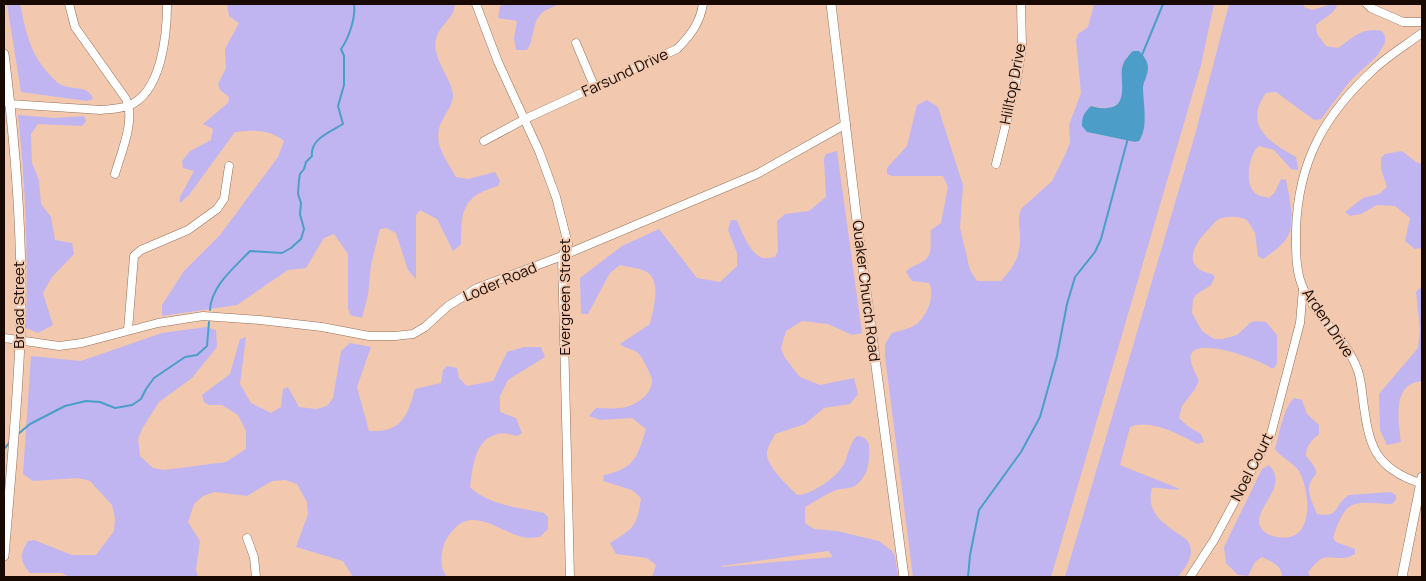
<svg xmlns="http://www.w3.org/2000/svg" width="1426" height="581" viewBox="0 0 1426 581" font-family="Manrope,sans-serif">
<rect width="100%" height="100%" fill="#f2c8af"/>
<g fill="#c0b5f1" fill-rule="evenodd">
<path d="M7,4H20C27,37 31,58 57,82C68,92 88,83 93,99L87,101L21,92Z"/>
<path d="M227,4H455C454,20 439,24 436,40C432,59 452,79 453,95C453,103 448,110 444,117C430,140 444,156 456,177L468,179L495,172L500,181L498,186C463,196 461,210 461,244L453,251L437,219L420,210L416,215V279L408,270L396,233L386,228L380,229L371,265L368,295L362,318L350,315L348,308V254L334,234L324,238L306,268L288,270L237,305L162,316V305L184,271L220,235L278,157L284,141C269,129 253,130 235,132L189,195L180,203V197L194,171L183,168L182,161L190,151L211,140L213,129L203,124L228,103L229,97L220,90L218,84L226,68L225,49L239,23L229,16Z"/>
<path d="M507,4H559C554,7 546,9 542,13C531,23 535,39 527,50H516L514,38L517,21L498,18L500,6Z"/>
<path d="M1094,4H1214L1201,65L1051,577H913L885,356V344L892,333C898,331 909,329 915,325C926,318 936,296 929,283L912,281L906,272C912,264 925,264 929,255C932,248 930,237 931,230L941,223L948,187L943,176H892L887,174V168L907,146L917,105L927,100L938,107L963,185L960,228L970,270L977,281H1001C1015,266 1021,255 1020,233C1019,225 1018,217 1021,209L1052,181L1066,153L1070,142L1069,125L1081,93L1076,40L1078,34L1088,27ZM1128,55L1148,67C1146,73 1144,80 1143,86C1142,103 1149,127 1139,141L1135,142L1087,132L1091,106L1109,109L1120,102L1123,93L1122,66Z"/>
<path d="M1229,4H1303L1304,7L1312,10L1332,4L1337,6C1334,14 1323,18 1316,25L1317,34L1326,46L1338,48C1354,37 1362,27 1382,31L1385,36V43L1377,56L1350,81L1321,119L1314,120L1276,92L1266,93C1243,125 1269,142 1296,157L1298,168L1297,170L1291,169L1274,150L1259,146C1249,153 1244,184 1255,193C1258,196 1265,197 1269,198L1275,192L1281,179L1286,180C1289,193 1294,218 1290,231C1286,244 1273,252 1263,259L1258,256L1255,233L1247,220C1238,216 1228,216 1219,219C1215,221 1211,227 1208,230C1192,246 1182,268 1212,274L1215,277L1211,285L1197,294L1193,299L1192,313L1202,331L1214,339H1223L1237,335L1250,323L1255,321L1266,322L1277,335V363L1274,368H1271C1260,360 1196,336 1191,355C1189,362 1196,375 1199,381L1195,389L1182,406L1179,418L1189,427L1201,434L1204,442L1198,444C1180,435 1150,418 1130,427L1120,465L1180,489C1170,491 1162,487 1152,488C1145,516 1167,525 1187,540C1197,554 1186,566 1178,577H1065L1195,135Z"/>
<path d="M18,115L55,118L84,116L86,121L82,126L38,124L31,134L32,163L39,180L41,204L51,217L55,240L72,243L74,254L52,277L43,293L53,325L38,333L26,328C28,257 26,186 18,115Z"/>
<path d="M837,151L862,333L852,335L828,324L802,321L786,331L781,348L785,358L800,377L820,385L854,378L858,394L850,404L824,408L805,424L775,434C773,439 767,447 767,453C766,466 788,486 797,495C812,495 837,477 844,464C849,454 849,443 857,436C864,436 869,440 869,447C870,462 868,477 855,486C849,489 842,488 836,490C825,494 815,502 805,507V523L814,529L837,531L879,541L892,551L895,556L898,577H652L656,565L647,558L616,554L610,543C634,528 637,527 641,498L632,490L603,481L604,475C635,468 637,458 646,429L632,418L600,420L589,416L596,408C604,408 612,409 620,408C633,407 653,396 652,379C651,375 643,359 640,355C635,348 626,350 620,344L650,324C653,310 662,282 647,272C640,268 628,267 620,265L610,273L588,314H581L580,278L622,246L659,229L697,278L720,282L737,266V253L728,230L731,220H737C741,231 751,255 763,258C766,259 772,257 775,257L778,251L777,221L785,214L809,211L826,197L824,159L826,154ZM828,551L833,557L721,567V566Z"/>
<polygon points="1402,151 1416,162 1422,164 1422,248 1415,249 1405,241 1410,218 1395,206 1377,205 1361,214 1350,216 1345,212 1363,198 1379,194 1387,187 1381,169 1381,158 1385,154"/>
<path d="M1422,286V381C1391,384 1399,420 1401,442L1387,445L1380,430L1379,394L1418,348L1420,330L1416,292Z"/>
<path d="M206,327L216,330L217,347L192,378L159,402L142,429L138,439L140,456L153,468L164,470L226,462L246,449V431L238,415L222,405H209L204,402L202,395L230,374L240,339L246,337L240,384L251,403L271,413L281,407L283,389L288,387L299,407L316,409L327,406L333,398L341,351L350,343L371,347L357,387L369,431C374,431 381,431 386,430C406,425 410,406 415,389L441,383L443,370L447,366L457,368L459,378L467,386L493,381L507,352L524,347H541L545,357L508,380L500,396V412L516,418L522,433L517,436C512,435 503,432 498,434C474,439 473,468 470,487C488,505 520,508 544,513L548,517V529L540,537C537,537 532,538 529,538C505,537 476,505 454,529C447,537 444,541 442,552C441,562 441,569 447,577H353L343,561L296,547L308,514L307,502L297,484L285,480L272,481L247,496L215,492L203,496L194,504L188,522L200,541L196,570L198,577H69L62,573H30C19,560 20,555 28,541L34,540L72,555H96L114,531L115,518L112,505L90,481L78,478L33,481L23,474L31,356L81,361L162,333Z"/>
<path d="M1294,398L1302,400L1307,414L1319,425V434C1312,440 1306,445 1306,456C1327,481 1309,470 1309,491C1310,498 1314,507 1317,514C1341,518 1333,505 1349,495L1391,492L1396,495V500L1392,504C1353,502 1346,497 1333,538L1336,542L1355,549V554C1342,562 1335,555 1323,558C1317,560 1312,568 1308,572L1310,577H1282C1282,565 1272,562 1262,557L1255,562L1248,576L1238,575L1226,563L1224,547L1262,469L1269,465C1291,488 1250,509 1261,528C1264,533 1271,536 1277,537C1313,544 1311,498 1301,475C1296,463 1282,459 1275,449C1279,435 1284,407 1294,398Z"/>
</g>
<path fill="#4c9ec8" d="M1133,51H1139C1143,55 1148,61 1148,68C1148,74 1144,81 1143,87C1143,103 1149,128 1139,141L1135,142L1087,132L1082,126C1082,116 1084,113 1091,106C1096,107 1102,109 1107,108C1129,107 1120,81 1122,68C1123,61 1129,55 1133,51Z"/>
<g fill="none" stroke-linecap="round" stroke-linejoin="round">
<g stroke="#4c9ec8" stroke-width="2">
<polyline points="1142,55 1163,4"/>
<path d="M210,310C211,286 234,268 250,251L282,253L291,248L301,239L304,229L300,214L301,203L298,194L299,180L300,174L304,169L306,162L312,156C310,139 330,132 343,124L338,106L344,85V56L341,49C349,38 356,17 354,4"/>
<polyline points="17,435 30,424 65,406 86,401 100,402 115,408 132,405 141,399 146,389 154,378 185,357 197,355 207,346 209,322"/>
<polyline points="4,449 10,442"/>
<polyline points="968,577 970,555 979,510 1021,452 1040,417 1057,356 1067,304 1075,277 1095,252 1101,239 1128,138"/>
</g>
<g stroke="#957059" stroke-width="9">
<g id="minor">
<path d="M69,4L75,27L126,99C136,119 121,153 115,174"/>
<polyline points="476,4 498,62 539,151 556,197 568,244 562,256 570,577"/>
<polyline points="1367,4 1371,8 1403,22 1422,22"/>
<polyline points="576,43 595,88"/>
<path d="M9,104L101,110C110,109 119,109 128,106C162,93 167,34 167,4"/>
<path d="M484,141L525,119L677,49C690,36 700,23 703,4"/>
<polyline points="996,164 1016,83 1022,48 1021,4"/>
<polyline points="128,330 134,256 141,250 188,230 217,209 224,199 229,166"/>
<polyline points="4,338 59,346 82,343 158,323 203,316 260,320 322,327 369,336 395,336 413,334 425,327 448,306 477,288 562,256 757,174 846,124"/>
<path d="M1420,483C1374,468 1369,445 1363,400C1362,391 1361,380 1358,371C1347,339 1318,319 1304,290C1295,272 1296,250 1296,230C1298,162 1324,115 1374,69C1388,56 1406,45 1422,33"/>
<polyline points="247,538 254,557 256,577"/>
<polyline points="1190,577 1214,540 1271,434 1300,323 1303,289"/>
</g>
</g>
<g stroke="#957059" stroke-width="10">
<g id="tertiary">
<polyline points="831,4 859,238 904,577"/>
<path d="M4,54C16,149 24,246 20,341C17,413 10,484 4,556"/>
<polyline points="1402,577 1422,477"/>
</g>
</g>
<use href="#minor" stroke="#fff" stroke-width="8"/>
<use href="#tertiary" stroke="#fff" stroke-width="9"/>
</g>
<g text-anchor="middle" stroke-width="4" stroke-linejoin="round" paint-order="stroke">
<g font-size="15" fill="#180a03" stroke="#f2c8af">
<text transform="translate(625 73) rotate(-25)" y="5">Farsund Drive</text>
<text transform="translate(1013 84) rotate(-79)" y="5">Hilltop Drive</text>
<text transform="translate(500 282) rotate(-23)" y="5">Loder Road</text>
<text transform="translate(866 291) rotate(83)" y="5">Quaker Church Road</text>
<text transform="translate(565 297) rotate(-90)" y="5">Evergreen Street</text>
<text transform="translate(19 305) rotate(-90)" y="5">Broad Street</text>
<text transform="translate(1328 323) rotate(56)" y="5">Arden Drive</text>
<text transform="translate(1252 467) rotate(-63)" y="5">Noel Court</text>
</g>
</g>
<rect width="1426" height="581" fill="none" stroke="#180a03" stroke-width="10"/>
</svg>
